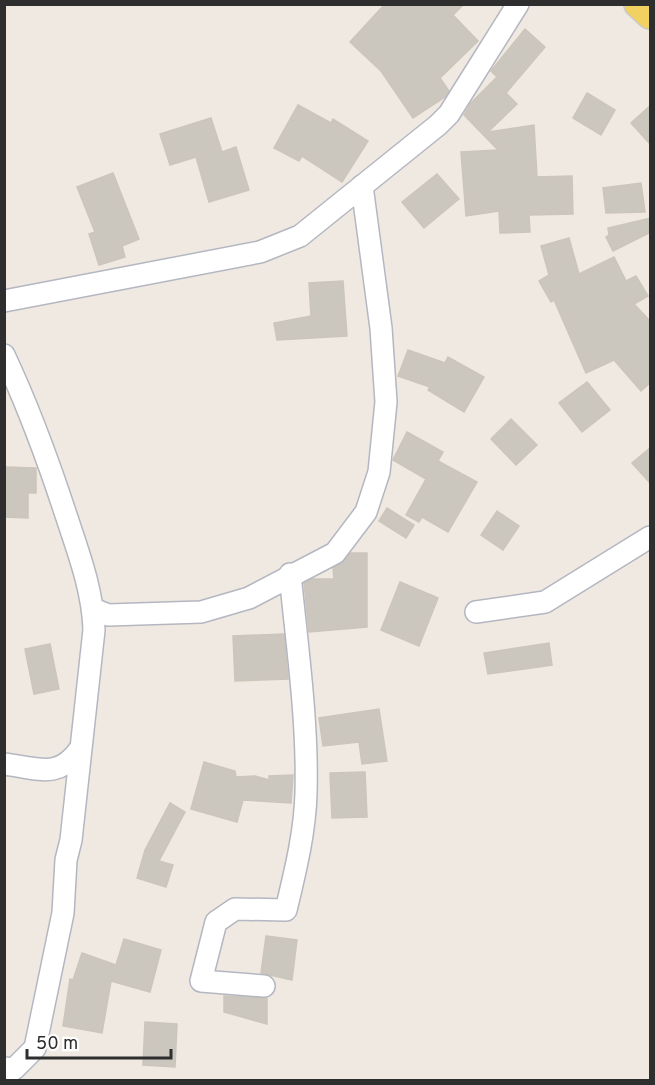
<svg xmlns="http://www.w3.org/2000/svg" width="655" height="1085" viewBox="0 0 655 1085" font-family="Overpass,sans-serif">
<rect width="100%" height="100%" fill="#efe9e1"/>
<g fill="#cbc7bf" stroke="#cbc5ba" stroke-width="1.5">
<polygon points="385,4 464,4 453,15 478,41 440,78 449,91 445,97 413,118 381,71 350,42"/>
<polygon points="525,29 545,47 506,93 517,104 488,132 534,125 537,177 572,176 573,214 529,215 530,232 500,233 499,211 466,216 461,152 498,150 464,115 471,103 497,77 491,71"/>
<polygon points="587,93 615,110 601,135 573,118"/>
<polygon points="298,105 331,123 333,119 368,141 342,182 302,156 299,161 274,148"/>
<polygon points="651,105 651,145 631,123"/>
<polygon points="211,118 222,152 236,147 249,190 209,202 196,157 170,165 160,134"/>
<polygon points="113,173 139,239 122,246 125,257 99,265 89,234 95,232 77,187"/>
<polygon points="437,174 459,199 424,228 402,202"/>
<polygon points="641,183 645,212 606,213 603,188"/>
<polygon points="651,218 651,232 613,251 606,237 609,235 608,228"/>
<polygon points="569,238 579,274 614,257 626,281 636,276 648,296 634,304 651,322 651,382 641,391 614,360 586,373 554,300 551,302 539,281 549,275 541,246"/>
<polygon points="343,281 347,336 277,340 274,323 311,316 309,283"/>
<polygon points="408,350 445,363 448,357 484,377 464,412 428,390 430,387 398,376"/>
<polygon points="587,382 610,410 582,432 559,403"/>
<polygon points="511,419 537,445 516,465 491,439"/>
<polygon points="407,432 443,452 438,461 477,482 448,532 422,517 419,522 406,515 426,479 393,460"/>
<polygon points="651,447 651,484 632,463"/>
<polygon points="4,467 36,468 36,493 28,493 28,518 4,517"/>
<polygon points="387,508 414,525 406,538 379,521"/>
<polygon points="497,511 519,526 503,550 481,535"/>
<polygon points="351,553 367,553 367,627 309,632 304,583 312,579 334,579 333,568"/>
<polygon points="400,582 438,598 419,646 381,630"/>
<polygon points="284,634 288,679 235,681 233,636"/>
<polygon points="549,643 552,665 488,674 484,653"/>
<polygon points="50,644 59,689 34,694 25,649"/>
<polygon points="379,709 387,761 362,764 359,742 323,746 319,718"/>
<polygon points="204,762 235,771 236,777 255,776 269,780 269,776 293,775 291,803 243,800 237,822 191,809"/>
<polygon points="365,772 367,817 332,818 330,773"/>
<polygon points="170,803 185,812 159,861 173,865 166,887 137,878 145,850"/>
<polygon points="266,936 297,940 292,980 261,973"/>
<polygon points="124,939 161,950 150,992 111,981 102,1033 63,1026 70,979 73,980 82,953 116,965"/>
<polygon points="224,996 267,998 267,1024 224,1012"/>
<polygon points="145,1022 177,1024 175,1067 143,1065"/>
</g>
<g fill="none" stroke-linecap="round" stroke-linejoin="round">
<g stroke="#b4b7c1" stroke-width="24">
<g id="minor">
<polyline points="4,301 260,252 300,236 438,125 449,114 518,4"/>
<path d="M4,355C29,408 49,463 67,518C79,554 93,592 94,630L71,840L66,860L63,913L35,1048L14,1069L4,1068"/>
<polyline points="93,609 108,615 201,612 249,598 335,553 366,512 379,472 386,402 381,328 362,186"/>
<polyline points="476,612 545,602 650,537"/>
<path d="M4,764C38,768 58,780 80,749"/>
<path d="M264,986L201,981L216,922L235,909L286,910C295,872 305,833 306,793C308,721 297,646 290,574"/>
</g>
</g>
<g stroke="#c9c9c9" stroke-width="30">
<polyline id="major" points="638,4 650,15"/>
</g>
<use href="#minor" stroke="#fff" stroke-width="21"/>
<use href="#major" stroke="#f2d163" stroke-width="27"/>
</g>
<rect width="655" height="1085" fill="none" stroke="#2e2e2e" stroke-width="12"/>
<path d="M27 1049v9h144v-9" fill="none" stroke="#2e2e2e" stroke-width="3"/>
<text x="36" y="1049" font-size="18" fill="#2e2e2e" stroke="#ffffff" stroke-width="4.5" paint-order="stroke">50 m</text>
</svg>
